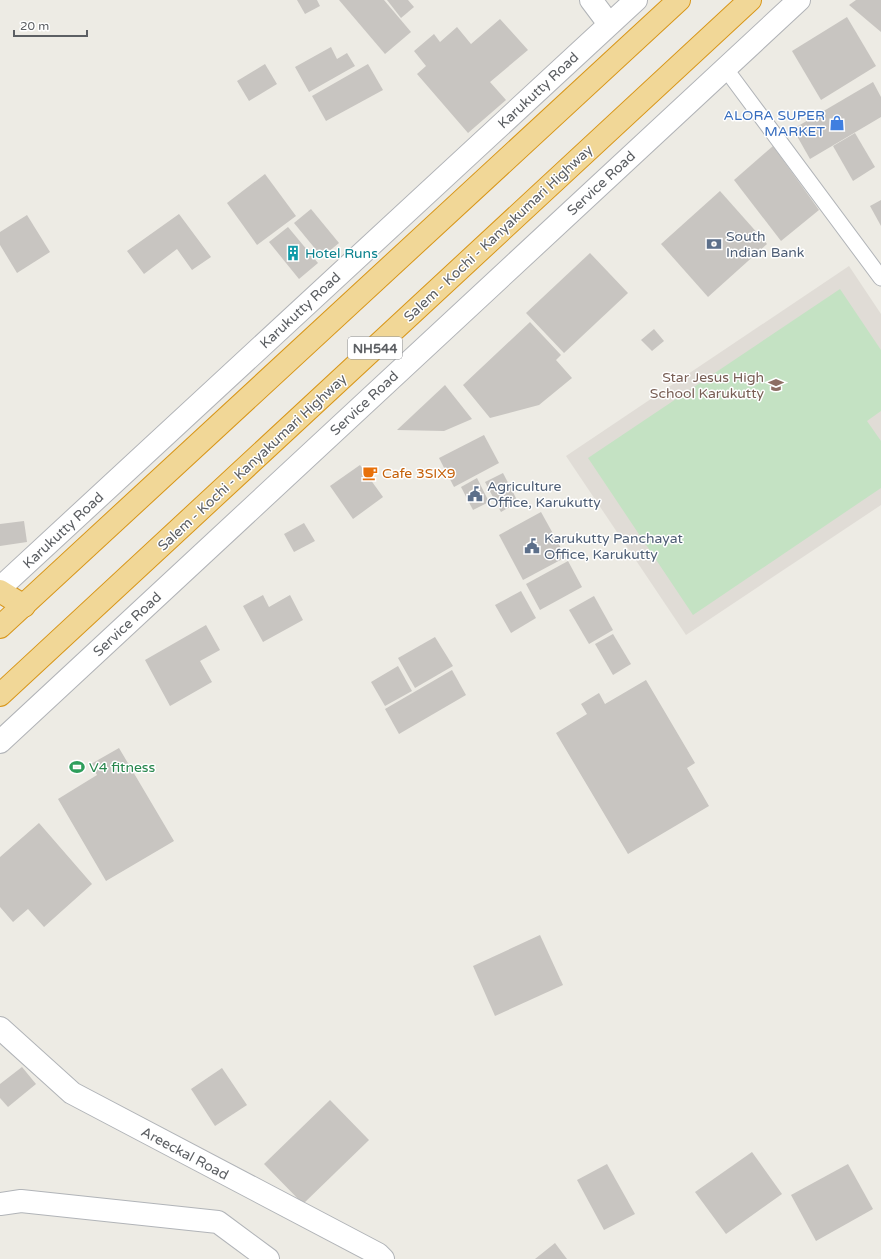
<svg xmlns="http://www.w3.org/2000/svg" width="881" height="1259" viewBox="0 0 881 1259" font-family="'Varela Round',sans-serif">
<rect width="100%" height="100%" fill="#edebe4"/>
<polygon fill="#e0dcd6" points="849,266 881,314 881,505 686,635 566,456"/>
<polygon fill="#c4e2c3" points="840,289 881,350 881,411 867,421 881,441 881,488 693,615 588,458"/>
<g fill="#c8c5c1">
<polygon points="297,0 317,0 320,6 305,14"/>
<polygon points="339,0 384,0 411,32 385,54"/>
<polygon points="387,0 408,0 414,7 401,18"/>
<polygon points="856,0 881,0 881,32 849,5"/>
<polygon points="847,17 876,66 821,100 792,51"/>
<polygon points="500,19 528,50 490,82 506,100 468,133 417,74 426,66 414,51 434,34 440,42 457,27 471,44"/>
<polygon points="331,47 337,59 347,53 355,66 309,92 295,67"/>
<polygon points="265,64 277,84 249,101 237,81"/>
<polygon points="368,64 383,90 326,121 312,96"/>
<polygon points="873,82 881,97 881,117 810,159 793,129"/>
<polygon points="855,133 875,167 853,181 833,146"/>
<polygon points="773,146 819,210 781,241 734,180"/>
<polygon points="265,174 296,216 257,245 227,203"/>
<polygon points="720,191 767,244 708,297 661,244"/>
<polygon points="881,200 881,226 870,206"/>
<polygon points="311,209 339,243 322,257 294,223"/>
<polygon points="179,214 211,257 192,270 177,249 144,274 127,251"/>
<polygon points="27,215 50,252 17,273 0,245 0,232"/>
<polygon points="288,227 318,263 299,279 269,242"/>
<polygon points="590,253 628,293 564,353 526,313"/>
<polygon points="530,322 561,355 556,360 572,378 539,405 490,418 463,385"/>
<polygon points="654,329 664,341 652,351 641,340"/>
<polygon points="445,385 472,419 444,431 397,430"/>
<polygon points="484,435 499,463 454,487 439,458"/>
<polygon points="360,465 383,497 353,519 330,486"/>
<polygon points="503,473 518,502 501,512 485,482"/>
<polygon points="477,478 489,502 473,510 461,487"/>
<polygon points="541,512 566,557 523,580 499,535"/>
<polygon points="24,521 27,542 0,546 0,524"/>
<polygon points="304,523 315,541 294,552 284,534"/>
<polygon points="568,561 582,587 540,610 526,584"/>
<polygon points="521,591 536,618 511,633 495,605"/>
<polygon points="263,595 269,607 290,595 303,620 263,642 243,606"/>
<polygon points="594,596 613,630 589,644 569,610"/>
<polygon points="206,625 220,650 200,661 212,682 170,706 145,660"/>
<polygon points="613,634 631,664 613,675 595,644"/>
<polygon points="435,637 453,666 415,688 398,658"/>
<polygon points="398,666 412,691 385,706 371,682"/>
<polygon points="452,670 466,695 399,734 385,709"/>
<polygon points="646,680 695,763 687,768 709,806 628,854 556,733 587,714 581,704 599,693 605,704"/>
<polygon points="119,748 174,841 106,881 58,799 97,775 91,764"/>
<polygon points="39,823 92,884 44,927 28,909 13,922 0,907 0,857"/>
<polygon points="540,935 563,985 495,1016 473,966"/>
<polygon points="22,1067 36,1084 8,1107 0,1098 0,1084"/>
<polygon points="222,1068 247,1105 215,1126 191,1089"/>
<polygon points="330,1100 369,1140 303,1204 264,1164"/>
<polygon points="752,1152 782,1194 726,1234 695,1192"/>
<polygon points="607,1164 635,1214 604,1230 577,1180"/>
<polygon points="848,1164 873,1209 816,1241 791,1195"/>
<polygon points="555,1243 567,1259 535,1259"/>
</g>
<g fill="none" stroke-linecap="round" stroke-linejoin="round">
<g stroke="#b1b4b8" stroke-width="17">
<polyline id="lane" points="725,68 881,278"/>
</g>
<g stroke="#b1b4b8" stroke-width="24">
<g id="street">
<polyline points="591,0 609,24"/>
<polyline points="0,1028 72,1093 378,1254 383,1259"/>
<polyline points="0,1204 21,1201 218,1222 268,1259"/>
</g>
</g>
<g stroke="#b1b3b7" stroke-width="24">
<g id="secondary">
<polyline points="0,588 636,0"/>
<polyline points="0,742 799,0"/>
</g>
</g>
<g stroke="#d89619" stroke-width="24">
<g id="highway">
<polyline points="0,591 24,606"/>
<polyline points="0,627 679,0"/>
<polyline points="0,695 750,0"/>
</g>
</g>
<use href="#lane" stroke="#fff" stroke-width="15"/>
<use href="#street" stroke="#fff" stroke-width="22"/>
<use href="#secondary" stroke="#fff" stroke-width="22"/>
<use href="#highway" stroke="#f1d797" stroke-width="22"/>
</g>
<defs>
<g id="shop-bare" transform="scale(1.2)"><path d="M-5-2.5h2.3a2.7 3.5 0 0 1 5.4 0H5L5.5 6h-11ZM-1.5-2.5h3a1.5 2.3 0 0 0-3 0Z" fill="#3f7fe0" stroke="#fff" stroke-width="2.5" paint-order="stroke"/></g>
<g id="bank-bare" transform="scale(1.2)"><path d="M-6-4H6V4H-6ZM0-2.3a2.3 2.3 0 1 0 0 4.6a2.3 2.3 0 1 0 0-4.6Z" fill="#5c6f8a" stroke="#fff" stroke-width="2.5" paint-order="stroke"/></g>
<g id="building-bare" transform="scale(1.2)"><path d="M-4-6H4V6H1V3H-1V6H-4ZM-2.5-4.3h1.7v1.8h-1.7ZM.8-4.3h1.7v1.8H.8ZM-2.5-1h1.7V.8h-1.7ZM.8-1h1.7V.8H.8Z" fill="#0f9aa8" stroke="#fff" stroke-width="2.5" paint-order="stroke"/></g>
<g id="school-bare" transform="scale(1.2)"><path d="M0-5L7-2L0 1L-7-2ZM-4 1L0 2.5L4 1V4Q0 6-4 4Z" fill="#8d6e63" stroke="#fff" stroke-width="2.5" paint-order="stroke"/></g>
<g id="cafe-bare" transform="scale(1.2)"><path d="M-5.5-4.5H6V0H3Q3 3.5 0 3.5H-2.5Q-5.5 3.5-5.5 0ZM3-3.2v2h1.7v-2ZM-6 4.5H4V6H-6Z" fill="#e8710a" stroke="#fff" stroke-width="2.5" paint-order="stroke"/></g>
<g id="civic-bare" transform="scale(1.2)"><path d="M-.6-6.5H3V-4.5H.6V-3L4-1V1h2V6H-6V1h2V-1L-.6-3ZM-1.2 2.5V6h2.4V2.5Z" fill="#5c6f8a" stroke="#fff" stroke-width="2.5" paint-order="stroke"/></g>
<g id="stadium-bare" transform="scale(1.2)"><path d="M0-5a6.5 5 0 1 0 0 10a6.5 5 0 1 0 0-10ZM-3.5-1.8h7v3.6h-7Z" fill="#2e9e5b" stroke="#fff" stroke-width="2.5" paint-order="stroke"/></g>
</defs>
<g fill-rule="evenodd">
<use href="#shop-bare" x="837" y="123"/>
<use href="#bank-bare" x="714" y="244"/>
<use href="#building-bare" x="293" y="253"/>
<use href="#school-bare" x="776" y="385"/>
<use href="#cafe-bare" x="370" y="473"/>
<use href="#civic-bare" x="475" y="494"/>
<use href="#civic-bare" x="532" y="546"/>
<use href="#stadium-bare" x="77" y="767"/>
</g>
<g text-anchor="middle" stroke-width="3" stroke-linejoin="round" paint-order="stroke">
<rect fill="#fff" stroke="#8d8f92" stroke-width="1" x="348" y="337" width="54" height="22" rx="3"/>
<g font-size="13" font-weight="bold" fill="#5c5f63">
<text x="375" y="353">NH544</text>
</g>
<g font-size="14" fill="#5c5f63" stroke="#fff">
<text transform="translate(538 90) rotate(-43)" y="5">Karukutty Road</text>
<text transform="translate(601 183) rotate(-43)" y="5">Service Road</text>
<text transform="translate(498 233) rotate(-43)" y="5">Salem - Kochi - Kanyakumari Highway</text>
<text transform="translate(300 310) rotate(-43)" y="5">Karukutty Road</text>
<text transform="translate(364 403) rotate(-43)" y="5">Service Road</text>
<text transform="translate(252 462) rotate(-43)" y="5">Salem - Kochi - Kanyakumari Highway</text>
<text transform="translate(63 530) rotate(-43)" y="5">Karukutty Road</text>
<text transform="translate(127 624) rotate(-43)" y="5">Service Road</text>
<text transform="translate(185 1153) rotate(28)" y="5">Areeckal Road</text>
</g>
<g font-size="14" fill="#366cbe" stroke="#fff" text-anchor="end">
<text x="825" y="120">ALORA SUPER<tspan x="825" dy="16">MARKET</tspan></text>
</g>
<g font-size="14" fill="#4e5e75" stroke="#fff" text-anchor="start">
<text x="726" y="241">South<tspan x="726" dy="16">Indian Bank</tspan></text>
<text x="487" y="491">Agriculture<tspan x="487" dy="16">Office, Karukutty</tspan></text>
<text x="544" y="543">Karukutty Panchayat<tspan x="544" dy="16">Office, Karukutty</tspan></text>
</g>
<g font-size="14" fill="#0d838f" stroke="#fff" text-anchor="start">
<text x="305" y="258">Hotel Runs</text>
</g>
<g font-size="14" fill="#785e54" stroke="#fff" text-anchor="end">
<text x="764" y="382">Star Jesus High<tspan x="764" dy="16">School Karukutty</tspan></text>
</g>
<g font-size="14" fill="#c56008" stroke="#fff" text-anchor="start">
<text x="382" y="478">Cafe 3SIX9</text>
</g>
<g font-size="14" fill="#27864d" stroke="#fff" text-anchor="start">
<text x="89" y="772">V4 fitness</text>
</g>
</g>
<path d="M14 30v6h73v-6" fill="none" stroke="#5c5f63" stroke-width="2"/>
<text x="20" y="30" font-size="12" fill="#5c5f63" stroke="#ffffff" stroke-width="3" paint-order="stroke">20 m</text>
</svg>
